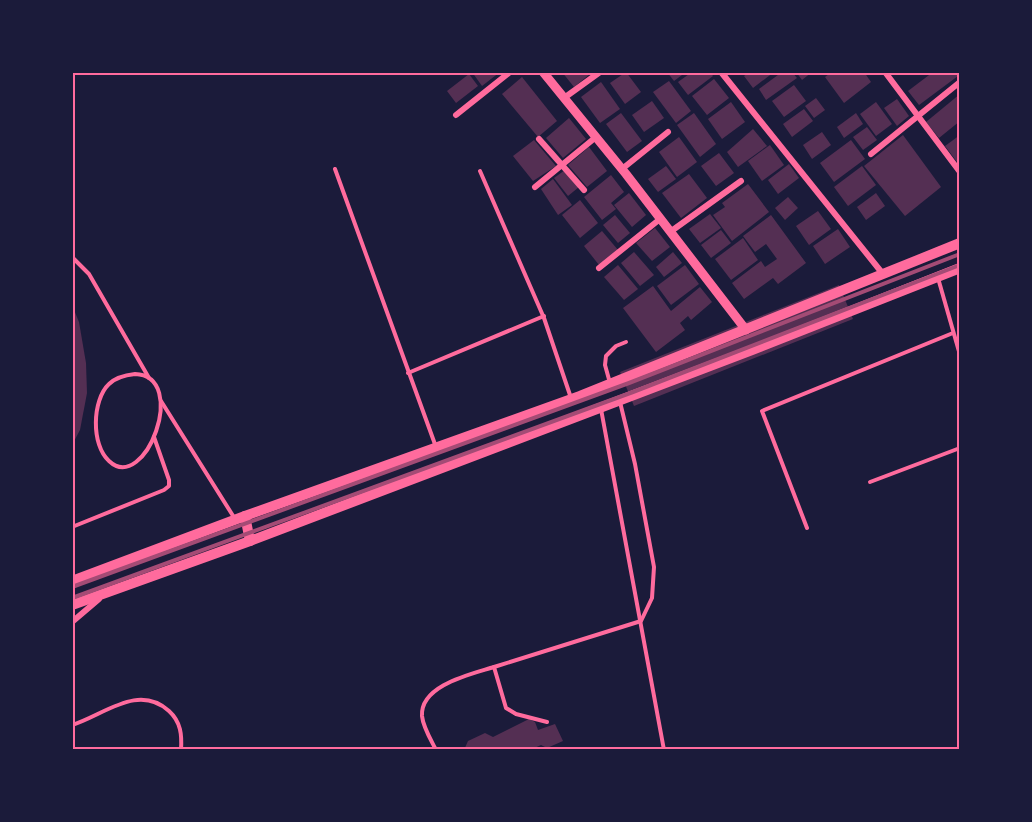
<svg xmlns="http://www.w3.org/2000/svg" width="1032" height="822" viewBox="0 0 1032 822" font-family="'Crimson Pro',serif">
<rect width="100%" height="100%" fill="#1b1b3a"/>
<g fill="#542f53">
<polygon points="472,72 500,72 482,86"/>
<polygon points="562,72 589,72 590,74 574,87"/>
<polygon points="626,72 641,92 625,104 610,83"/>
<polygon points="667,72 686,72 674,81"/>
<polygon points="692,72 710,72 713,76 688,95 678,82"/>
<polygon points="750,72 774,72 753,88 744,76"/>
<polygon points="782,72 792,72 797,78 766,100 759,89"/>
<polygon points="796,72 812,72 802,80"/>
<polygon points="832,72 864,72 871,82 844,103 825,77"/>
<polygon points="933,72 955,72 958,76 919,105 908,91"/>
<polygon points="469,74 478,86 456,103 447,91"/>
<polygon points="522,77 557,121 538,137 502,94"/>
<polygon points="714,79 729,98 707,115 692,96"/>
<polygon points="669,81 691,111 676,123 653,92"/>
<polygon points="601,82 620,109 600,123 581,97"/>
<polygon points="794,85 806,101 784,117 772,101"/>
<polygon points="960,94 960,121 939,138 926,122"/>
<polygon points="816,98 825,110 814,118 805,106"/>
<polygon points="897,99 909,116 897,126 884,108"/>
<polygon points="652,101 664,118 644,132 632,115"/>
<polygon points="731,102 745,122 722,139 708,119"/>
<polygon points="876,102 892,124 876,136 860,114"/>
<polygon points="804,109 813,121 792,137 783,124"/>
<polygon points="621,113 642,141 627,152 606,124"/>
<polygon points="694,113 716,144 700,157 677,125"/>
<polygon points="856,113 863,124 844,138 837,127"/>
<polygon points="569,118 586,139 563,158 546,138"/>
<polygon points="867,127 877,140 863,150 853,137"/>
<polygon points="753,129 767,146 738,167 727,152"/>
<polygon points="822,132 831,145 812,159 803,145"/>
<polygon points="903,135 941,187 905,216 864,166"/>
<polygon points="960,135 960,166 945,146"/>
<polygon points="679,137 697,162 677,177 659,152"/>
<polygon points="534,140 556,166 533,181 513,156"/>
<polygon points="851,140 865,159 834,182 820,163"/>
<polygon points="770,145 784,165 762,181 748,161"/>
<polygon points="589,147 607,171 587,187 568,165"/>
<polygon points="719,153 734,173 716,186 701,166"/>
<polygon points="789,164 799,178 778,194 768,180"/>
<polygon points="666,166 676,179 658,192 648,179"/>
<polygon points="862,166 876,185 848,206 834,187"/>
<polygon points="565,170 579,187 568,196 554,178"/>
<polygon points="689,174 707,198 681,218 662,193"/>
<polygon points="611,175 624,192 611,203 616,209 602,220 584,197"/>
<polygon points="553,179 572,205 558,215 541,189"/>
<polygon points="748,184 769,212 732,241 713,215 725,207 722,203"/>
<polygon points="629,193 646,215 632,227 614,205"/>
<polygon points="876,193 885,206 866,220 857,207"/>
<polygon points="788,197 798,208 785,220 775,208"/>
<polygon points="580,200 598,223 580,238 562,215"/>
<polygon points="818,211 831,229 809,245 796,226"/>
<polygon points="710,214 721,228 700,243 689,229"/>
<polygon points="615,215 630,233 618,243 603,225"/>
<polygon points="771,215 806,263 778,284 773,278 744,299 732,283 761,261 765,267 777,259 766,244 755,252 743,236"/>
<polygon points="655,228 670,247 652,261 636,243"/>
<polygon points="838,229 850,247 825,264 813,246"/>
<polygon points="721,230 731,243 711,258 701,245"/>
<polygon points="602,231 618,250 599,265 584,246"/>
<polygon points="743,238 758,260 731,280 715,259"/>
<polygon points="634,252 654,275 640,286 621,263"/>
<polygon points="673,252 682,263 664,277 656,267"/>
<polygon points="618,265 638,289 624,300 604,277"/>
<polygon points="685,265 699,284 671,305 657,286"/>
<polygon points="839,285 853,319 634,406 620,372"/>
<polygon points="653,286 671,311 700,287 712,302 691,320 688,316 680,323 685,330 656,352 623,308"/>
<polygon points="72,305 79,322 86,363 87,393 80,430 72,445"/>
<polygon points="529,719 535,722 538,730 555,724 563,741 547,748 541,745 530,750 464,750 468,741 485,733 493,737"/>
</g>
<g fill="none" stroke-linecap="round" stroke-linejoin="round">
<g stroke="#ff6b9d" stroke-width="4">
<polyline points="335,169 436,447"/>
<polyline points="480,171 544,318 571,398"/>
<polyline points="72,257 89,274 149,378"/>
<polyline points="938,278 960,355"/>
<polyline points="408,373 544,316"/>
<path d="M135,374C190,376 145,495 109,461C91,445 92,400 109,384C116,377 126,375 135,374Z"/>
<polyline points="610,383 605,365 606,356 616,346 626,342"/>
<polyline points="161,401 235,519"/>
<polyline points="601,409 664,750"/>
<polyline points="870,482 960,448"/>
<polyline points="72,527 164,490 169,486 169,480 154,437"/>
<polyline points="807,528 762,411 953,333"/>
<polyline points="547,722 516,714 506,708 494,667 641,621 652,598 654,567 635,464 620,402"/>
<path d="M72,725C104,715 138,683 169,711C181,722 182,735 181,750"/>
<path d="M436,750C431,740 423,727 422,716C420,685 472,674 494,667"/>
</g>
<g stroke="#ff6b9d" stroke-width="6">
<polyline points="721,72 883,274"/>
<polyline points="885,72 960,172"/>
<polyline points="564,98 600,72"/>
<polyline points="456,115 510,72"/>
<polyline points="539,139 584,190"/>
<polyline points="871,154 960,82"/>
<polyline points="622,169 668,132"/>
<polyline points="535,187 596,137"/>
<polyline points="670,232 741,181"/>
<polyline points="599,268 660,219"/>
<polyline points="72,622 99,599"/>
</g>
<polyline stroke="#ff6b9d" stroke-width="9" points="543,72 626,174 746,330"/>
<g stroke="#ff6b9d" stroke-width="10">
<polyline points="245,516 250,541"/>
<polyline points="72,581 245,516 580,396 960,243"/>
<polyline points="72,605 250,541 752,350 960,268"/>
</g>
<g stroke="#a44b75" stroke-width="4">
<polyline points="72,587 629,383 960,254"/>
<polyline points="72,598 633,392 960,265"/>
</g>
</g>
<rect width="1032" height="822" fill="none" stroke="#1b1b3a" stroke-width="147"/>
<rect x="74" y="74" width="884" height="674" fill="none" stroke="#ff6b9d" stroke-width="2"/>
</svg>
